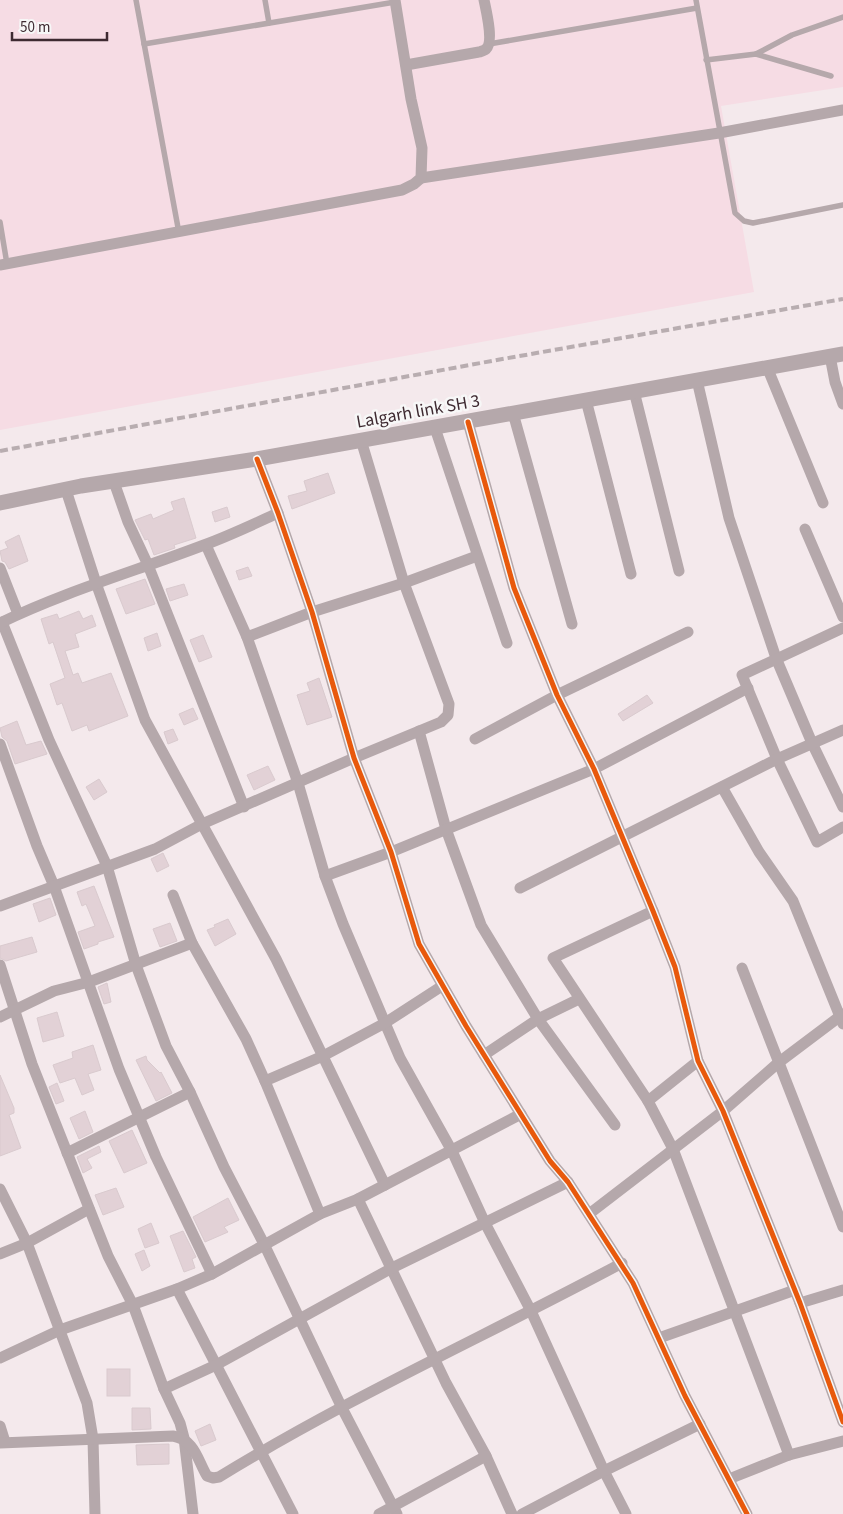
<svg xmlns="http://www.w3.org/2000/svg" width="843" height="1514" viewBox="0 0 843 1514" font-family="'Source Sans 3',sans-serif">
<rect width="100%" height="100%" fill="#f4e9ec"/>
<polygon fill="#f6dce4" points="0,0 843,0 843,87 721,106 754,292 0,430"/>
<g fill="#e2d1d6" stroke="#d9cace">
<polygon points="328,473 335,493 292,509 288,496 307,491 304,481"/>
<polygon points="184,498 196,538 174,545 175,548 154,555 148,539 145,540 135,520 151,514 153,519 174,510 171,502"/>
<polygon points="227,507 230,517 215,522 212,512"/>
<polygon points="19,535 28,561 9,569 5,562 2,561 0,551 8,548 5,542"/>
<polygon points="248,567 252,576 239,580 236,571"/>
<polygon points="145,579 155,604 126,614 116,589"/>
<polygon points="184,584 188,595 170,601 166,589"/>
<polygon points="79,611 83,619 92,615 96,626 75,634 79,647 65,651 73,675 78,673 82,683 111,673 128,716 89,731 87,725 72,731 62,703 57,705 50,684 65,678 53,642 49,644 41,619 57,614 59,619"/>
<polygon points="157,633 161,646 148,651 144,638"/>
<polygon points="203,635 212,657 199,662 190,640"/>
<polygon points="319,678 332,717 307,725 297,695 310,691 307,683"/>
<polygon points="647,695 653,703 623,721 618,714"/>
<polygon points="193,708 198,719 184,725 179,714"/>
<polygon points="17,721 26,745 41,741 47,754 15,764 7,741 2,737 0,728"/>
<polygon points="173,729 178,740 168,744 164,732"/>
<polygon points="268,766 275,780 254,790 247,775"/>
<polygon points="99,779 107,792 94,800 86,787"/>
<polygon points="163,853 169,866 157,872 151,859"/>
<polygon points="94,886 114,937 98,942 98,944 84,949 78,932 95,926 86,904 82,906 77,892"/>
<polygon points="50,898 56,915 39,922 33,904"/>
<polygon points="228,919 236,934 215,946 207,930 215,927 214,925"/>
<polygon points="170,923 177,941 160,947 153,929"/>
<polygon points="32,937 37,952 6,961 0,958 0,946"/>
<polygon points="107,983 111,1002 104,1004 98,987"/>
<polygon points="57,1012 64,1036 43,1042 37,1018"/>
<polygon points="93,1045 101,1070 88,1074 94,1090 82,1095 75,1078 60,1083 53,1065 73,1058 72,1052"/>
<polygon points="146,1056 147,1060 160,1073 161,1072 172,1093 156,1101 136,1060"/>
<polygon points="0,1075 14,1108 14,1113 9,1115 21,1148 0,1156"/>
<polygon points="57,1083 64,1101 56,1104 49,1087"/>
<polygon points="85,1111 93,1132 79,1139 70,1118"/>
<polygon points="132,1130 147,1163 124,1173 109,1141"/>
<polygon points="99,1146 101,1152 87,1159 92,1168 83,1173 77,1157"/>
<polygon points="116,1188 124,1207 103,1215 95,1195"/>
<polygon points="228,1198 239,1220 224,1227 228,1232 205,1242 193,1217"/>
<polygon points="151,1223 159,1243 145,1248 138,1229"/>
<polygon points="183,1231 196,1257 192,1259 195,1268 184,1272 170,1236"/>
<polygon points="144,1250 150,1266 142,1271 135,1254"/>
<rect x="107" y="1369" width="23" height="27"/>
<polygon points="132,1408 150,1408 151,1429 132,1430"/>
<polygon points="210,1424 216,1440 201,1446 195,1431"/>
<polygon points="169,1444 169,1464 137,1465 136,1445"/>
</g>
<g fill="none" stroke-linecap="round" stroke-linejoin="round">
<g stroke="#b5a8ab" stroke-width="5.5">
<polyline points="136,0 179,233"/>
<polyline points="265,0 269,23"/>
<polyline points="696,0 735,213 744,221 753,223 843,205"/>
<polyline points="144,44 395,2"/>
<polyline points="489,44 697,8"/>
<polyline points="756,54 792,35 843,17"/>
<polyline points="706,60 756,54 831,76"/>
<polyline points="0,222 7,264"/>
</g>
<g stroke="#b5a8ab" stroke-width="11">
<path d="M406,65L479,52C480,52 485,50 486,49C494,42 486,10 484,0"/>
<polyline points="421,178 719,133 843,110"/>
<polyline points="0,265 402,190 414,184 421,178 422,148 411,99 395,0"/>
<polyline points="830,356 835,382 843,404"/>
<polyline points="767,367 823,503"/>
<polyline points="697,380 729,518 776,658 812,743 843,807"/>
<polyline points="634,391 679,571"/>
<polyline points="586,400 631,574"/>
<polyline points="513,413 572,624"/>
<polyline points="468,422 514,588 557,695 594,769 653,911 675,967 698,1061 723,1111 800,1303 843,1422"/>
<polyline points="435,428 507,643"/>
<polyline points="257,459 278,513 312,612 354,758 391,852 419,944 466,1026 550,1161 568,1182 633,1283 685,1396 747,1514"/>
<polyline points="114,482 128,522 148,565 244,807"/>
<polyline points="66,490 96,583 145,720 276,959 385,1185"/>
<polyline points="805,529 843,617"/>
<polyline points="206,545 247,637 312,612 404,583 477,556"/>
<polyline points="0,568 18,614"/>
<polyline points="2,622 49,740 107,866 136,965 166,1046 190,1092 224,1167 264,1244 342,1408 397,1514"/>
<path d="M0,623C66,591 136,571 204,545C229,536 254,524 278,513"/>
<polyline points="843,628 742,675 777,759 817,842 843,827"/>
<polyline points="247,637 298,783 325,876 343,924 385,1023 400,1058 452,1151 485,1223 531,1311 604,1471 626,1514"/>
<polyline points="419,731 446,829 481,925 538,1019 615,1125"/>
<polyline points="475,739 557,695 688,632"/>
<polyline points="0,744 37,846 54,886 119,1069 156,1157 212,1274"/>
<polyline points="722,787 759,852 793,901 843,1024"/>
<polyline points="325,876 391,852 594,769 748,688"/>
<polyline points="520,888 777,759 843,730"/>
<polyline points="173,895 192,943 246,1039 265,1081 320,1214"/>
<polyline points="0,906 155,849 202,824 354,758 441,722 448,715 449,704 404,583 361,440"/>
<polyline points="653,911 553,958 648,1101 673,1149 789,1455"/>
<polyline points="0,965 32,1064 108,1256 133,1305 164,1389 180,1423 184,1438 193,1514"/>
<polyline points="742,968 843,1227"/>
<polyline points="0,1017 54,991 89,982 192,943"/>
<polyline points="484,1055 538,1019 579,999"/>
<polyline points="265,1081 323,1056 385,1023 442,986"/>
<polyline points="648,1101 698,1061"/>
<polyline points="67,1153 190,1092"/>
<polyline points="0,1189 27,1243 87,1403 93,1439 95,1514"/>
<polyline points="358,1199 446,1383 486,1456 512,1514"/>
<polyline points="589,1214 723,1111 778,1063 843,1014"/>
<polyline points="0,1254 27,1243 89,1209"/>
<polyline points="177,1289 293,1514"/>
<polyline points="800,1303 843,1290"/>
<polyline points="659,1338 795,1290"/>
<polyline points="0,1358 60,1330 177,1289 212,1274 320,1214 358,1199 521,1114"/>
<polyline points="164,1389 216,1365 392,1268 568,1182"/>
<polyline points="0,1426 5,1442"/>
<path d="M0,1443L173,1436C195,1440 197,1459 207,1476L213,1478L219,1477C349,1397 488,1335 622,1263"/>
<polyline points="729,1479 789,1455 843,1441"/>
<polyline points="379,1514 486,1456"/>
<polyline points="522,1514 604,1471 700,1424"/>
</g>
<polyline stroke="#b5a8ab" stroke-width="15" points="0,503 81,486 257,459 843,354"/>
<polyline stroke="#b8adb0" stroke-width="4" stroke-dasharray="8 4" stroke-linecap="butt" points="0,451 497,360 843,299"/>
<g stroke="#f7f7f7" stroke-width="8">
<g id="cycleway">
<polyline points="468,422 514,588 557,695 594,769 653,911 675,967 698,1061 723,1111 800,1303 843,1422"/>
<polyline points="257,459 278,513 312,612 354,758 391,852 419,944 466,1026 550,1161 568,1182 633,1283 685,1396 747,1514"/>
</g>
</g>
<use href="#cycleway" stroke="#e8590c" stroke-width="5"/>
</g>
<g text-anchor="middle" stroke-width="5" stroke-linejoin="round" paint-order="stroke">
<g font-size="18" fill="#3e2a31" stroke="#f7f7f7">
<text transform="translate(418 411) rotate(-10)" y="6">Lalgarh link SH 3</text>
</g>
</g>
<path d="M12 32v8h95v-8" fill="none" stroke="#3e2a31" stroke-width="2.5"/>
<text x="20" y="32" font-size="15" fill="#3e2a31" stroke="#f7f7f7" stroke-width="4" paint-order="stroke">50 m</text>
</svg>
